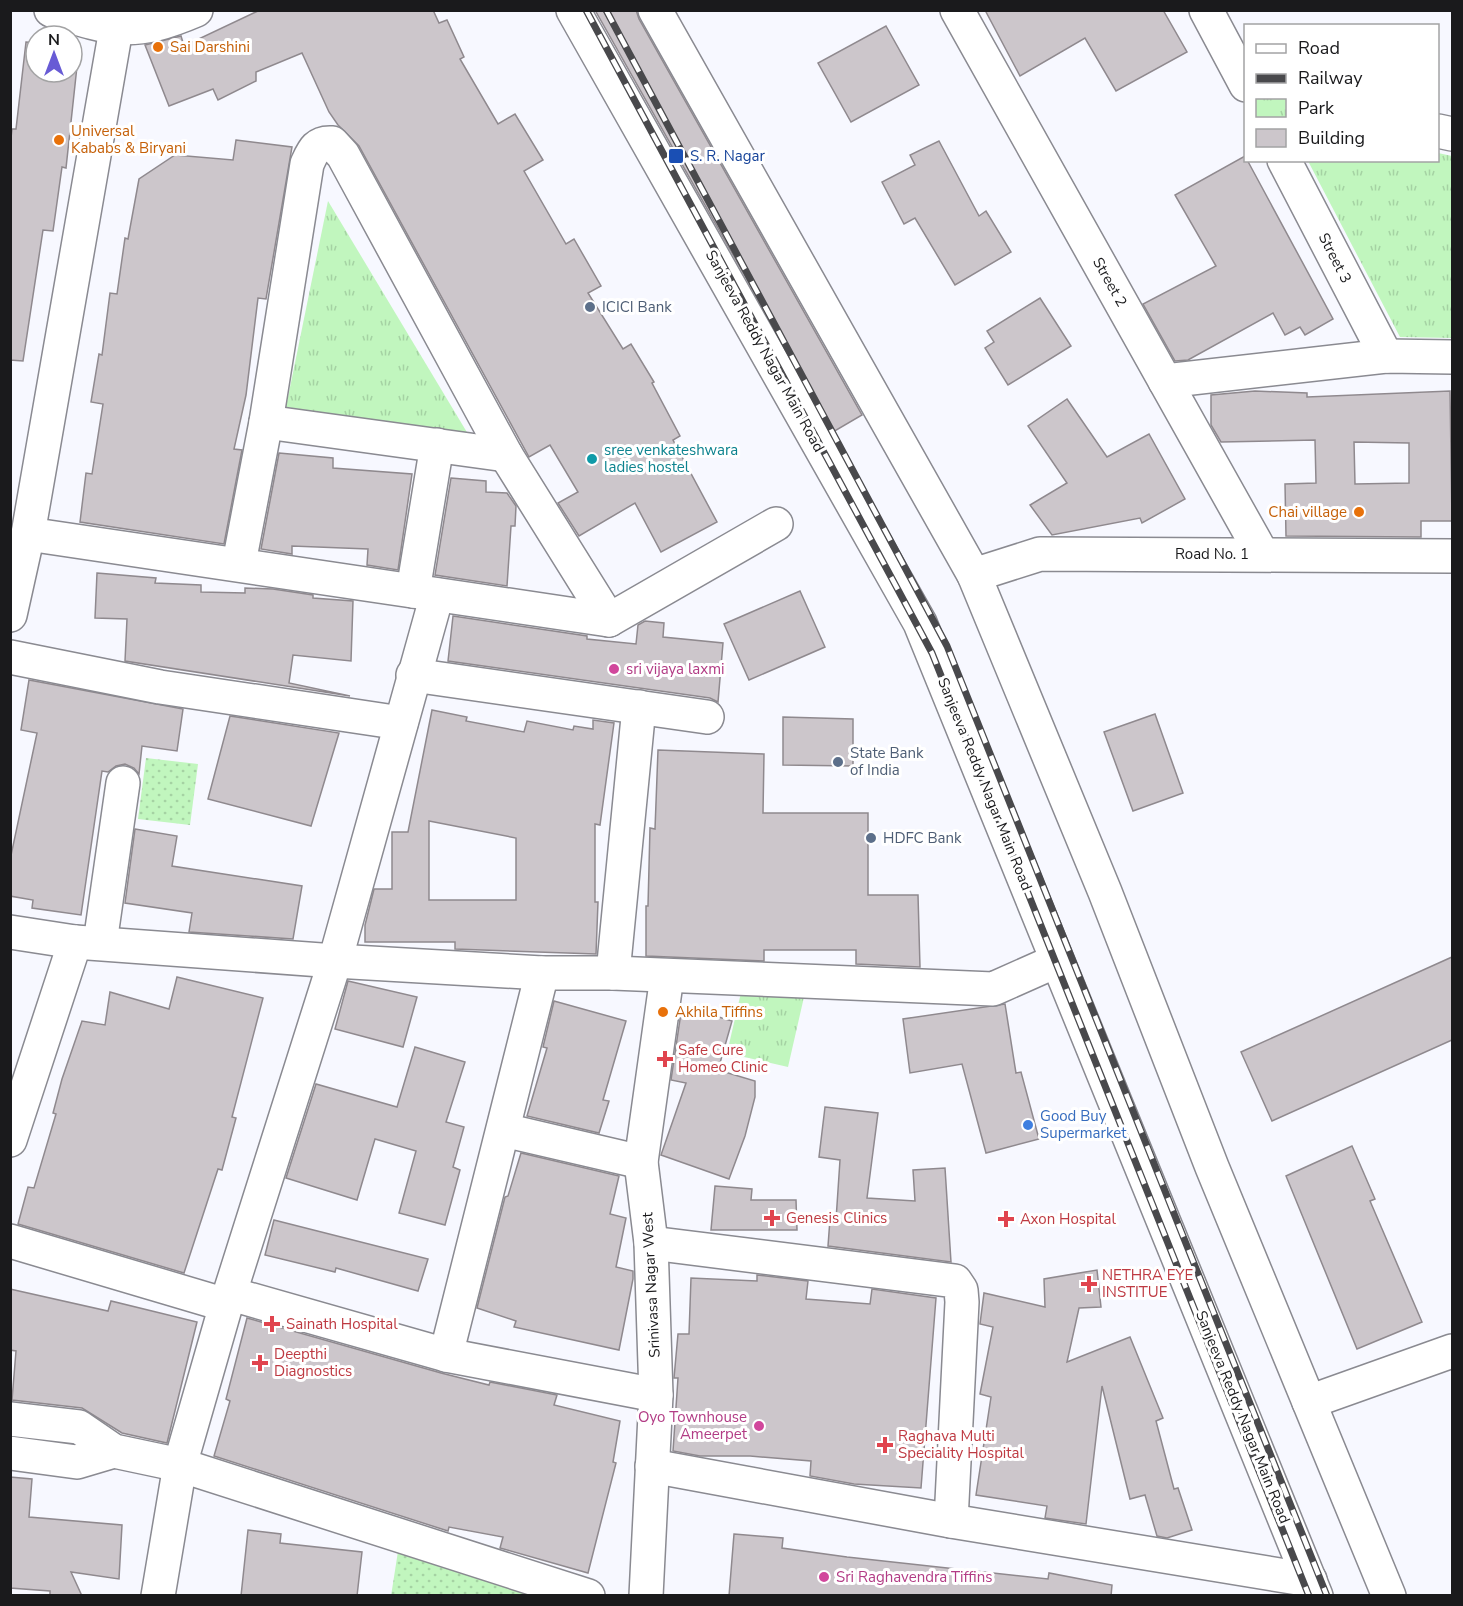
<svg xmlns="http://www.w3.org/2000/svg" width="1463" height="1606" viewBox="0 0 1463 1606" font-family="'Nunito Sans',sans-serif">
<defs>
<pattern id="grass-dots" width="8" height="8" patternUnits="userSpaceOnUse" patternTransform="scale(1.5)"><rect width="8" height="8" fill="#c1f6be"/><path d="M2 2h.1M6 6h.1" fill="none" stroke="#a5d2a3" stroke-width="1.8" stroke-linecap="round"/></pattern>
<pattern id="park-tufts" width="24" height="20" patternUnits="userSpaceOnUse" patternTransform="scale(1.5)"><rect width="24" height="20" fill="#c1f6be"/><path d="M3 7l-1-3M5 7V3M7 7l1-3M15 17l-1-3M17 17v-4M19 17l1-3" fill="none" stroke="#a5d2a3"/></pattern>
</defs>
<rect width="100%" height="100%" fill="#f7f8ff"/>
<g fill="url(#grass-dots)">
<polygon points="146,758 198,764 190,825 138,819"/>
<polygon points="399,1545 567,1596 391,1596"/>
</g>
<g fill="url(#park-tufts)">
<polygon points="1438,153 1452,156 1452,338 1400,337 1308,161 1438,160"/>
<polygon points="328,201 468,434 286,407"/>
<polygon points="743,984 804,997 788,1067 727,1053"/>
</g>
<g fill="#ccc6cb" stroke="#8f898e" stroke-width="1.5" fill-rule="evenodd">
<polygon points="260,10 433,10 439,23 447,20 464,57 460,59 498,124 515,114 543,160 524,171 566,244 574,239 601,286 588,293 623,349 631,344 654,382 652,383 680,436 673,440 717,522 661,552 635,503 579,536 558,503 578,492 550,445 529,457 359,146 338,125 329,112 302,53 256,72 256,81 218,100 213,89 169,106 145,45 181,36 184,46"/>
<polygon points="595,10 636,10 639,19 862,415 833,432"/>
<polygon points="985,10 1163,10 1187,52 1116,91 1085,38 1020,76"/>
<polygon points="886,26 919,85 851,122 818,63"/>
<polygon points="26,42 36,43 36,72 72,72 72,47 79,48 66,168 62,167 53,231 43,230 23,361 10,360 10,147 12,129 16,129"/>
<polygon points="236,140 292,147 266,299 258,298 246,395 234,449 242,450 224,544 80,522 86,473 92,474 103,404 91,402 99,354 102,355 110,293 117,294 125,238 128,239 139,179 175,155 233,160"/>
<polygon points="939,141 979,216 986,211 1011,252 955,285 915,218 904,224 882,182 915,165 910,155"/>
<polygon points="1245,156 1333,319 1305,335 1300,327 1285,335 1273,313 1188,360 1175,361 1143,304 1216,266 1175,195"/>
<polygon points="1040,298 1071,346 1008,385 985,348 994,342 987,331"/>
<path d="M1255,391L1307,393V397L1450,391L1452,521H1421V537L1286,536L1285,484L1316,483L1315,440L1221,442L1211,425V395ZM1354,442L1409,443V483L1355,484Z"/>
<polygon points="1067,399 1107,457 1149,434 1185,499 1142,523 1140,518 1052,535 1030,505 1067,483 1028,426"/>
<polygon points="279,453 333,458 333,468 412,474 398,570 367,565 368,549 292,546 292,554 261,549"/>
<polygon points="451,478 486,481 486,492 507,493 516,506 515,526 511,526 507,586 435,575"/>
<polygon points="97,573 156,578 155,583 201,585 201,592 245,593 245,588 273,589 313,595 313,598 353,601 351,661 293,655 289,683 350,696 125,661 127,619 95,618"/>
<polygon points="800,591 825,647 749,680 724,624"/>
<polygon points="453,616 587,636 587,639 636,644 638,625 645,621 664,623 663,637 723,643 718,702 710,698 448,661"/>
<polygon points="29,680 183,709 177,751 142,746 139,774 134,768 125,764 116,766 108,772 102,771 81,915 32,908 33,900 10,896 10,860 37,733 21,730"/>
<path d="M432,710L467,717L466,721L524,732L527,721L573,730L574,726L593,729V720L614,723L600,825L595,824V902H598L596,954L455,949V942H365V925L374,889H392V832H408ZM429,821L516,838V900H429Z"/>
<polygon points="1155,714 1183,793 1133,811 1104,732"/>
<polygon points="230,716 339,733 311,826 208,799"/>
<polygon points="783,717 853,719 853,766 783,765"/>
<polygon points="658,750 764,754 763,813 868,813 868,895 918,895 920,967 856,964 856,950 764,950 764,961 646,956 646,906 648,906 650,828 655,829"/>
<polygon points="135,829 177,836 172,866 302,886 293,939 189,932 192,913 125,903"/>
<polygon points="1452,957 1452,1040 1272,1121 1241,1052"/>
<polygon points="177,977 263,998 232,1117 236,1118 222,1170 218,1169 184,1273 18,1224 28,1187 34,1188 56,1114 53,1113 62,1079 82,1021 105,1025 110,992 169,1009"/>
<polygon points="348,981 417,997 403,1047 335,1029"/>
<polygon points="554,1001 626,1021 603,1100 609,1101 599,1133 527,1116 547,1048 543,1047"/>
<polygon points="1005,1004 1016,1073 1021,1072 1039,1139 986,1153 962,1064 910,1073 903,1019"/>
<polygon points="682,1006 732,1021 718,1070 755,1081 755,1097 745,1136 729,1179 661,1155 686,1083 671,1080"/>
<polygon points="415,1047 465,1062 446,1122 464,1127 453,1167 460,1170 445,1225 399,1213 416,1151 375,1139 357,1200 286,1178 316,1084 397,1107"/>
<polygon points="825,1107 878,1113 867,1198 915,1201 913,1170 945,1168 951,1262 828,1246 830,1219 836,1220 840,1160 819,1157"/>
<polygon points="1352,1146 1375,1199 1370,1201 1422,1322 1357,1349 1286,1176"/>
<polygon points="521,1153 619,1176 610,1214 626,1218 616,1267 633,1271 633,1279 619,1350 514,1327 516,1321 477,1308 505,1197 508,1196"/>
<polygon points="715,1186 752,1189 751,1200 796,1200 797,1230 711,1230"/>
<polygon points="274,1220 428,1259 418,1291 336,1268 335,1272 265,1255"/>
<polygon points="1097,1270 1101,1307 1079,1308 1067,1362 1130,1337 1163,1418 1156,1421 1174,1489 1178,1488 1192,1530 1167,1538 1157,1536 1145,1495 1130,1499 1102,1386 1086,1524 1045,1518 1047,1506 976,1495 991,1397 980,1394 993,1327 980,1324 984,1293 1045,1307 1044,1279"/>
<polygon points="757,1275 808,1281 806,1299 870,1304 872,1289 936,1298 921,1488 854,1484 810,1476 811,1461 750,1456 700,1456 673,1451 678,1378 674,1378 678,1334 689,1334 691,1278 757,1281"/>
<polygon points="10,1289 108,1311 111,1301 197,1322 167,1443 122,1433 82,1408 12,1400 16,1351 10,1350"/>
<polygon points="247,1318 441,1373 489,1385 490,1382 557,1395 554,1405 620,1421 613,1462 616,1463 588,1573 500,1548 503,1537 449,1527 448,1531 214,1456 230,1401 226,1399"/>
<polygon points="10,1477 32,1479 29,1517 122,1525 119,1579 71,1572 82,1596 50,1596 50,1591 10,1588"/>
<polygon points="248,1530 281,1534 280,1543 362,1552 357,1596 241,1596"/>
<polygon points="734,1534 783,1538 782,1548 847,1557 1048,1579 1049,1573 1112,1585 1111,1596 729,1596"/>
</g>
<g fill="none" stroke-linecap="round" stroke-linejoin="round">
<g stroke="#8a8a91" stroke-width="36">
<g id="minor">
<polyline points="957,10 1262,554"/>
<polyline points="1206,10 1246,85"/>
<polyline points="1438,131 1452,134"/>
<polyline points="1284,160 1386,356"/>
<polyline points="1165,381 1386,356 1452,357"/>
<polyline points="266,422 506,455"/>
<polyline points="28,534 609,620 776,524"/>
<path d="M239,563L266,422L307,164C313,151 316,142 332,143L343,155L506,455L609,620"/>
<polyline points="974,575 1040,554 1452,556"/>
<polyline points="413,591 437,445"/>
<polyline points="10,615 28,534 116,29"/>
<polyline points="10,657 160,687 401,723"/>
<polyline points="413,675 707,717"/>
<polyline points="10,932 75,942 335,961 542,973 613,973 993,989 1056,961"/>
<polyline points="100,943 123,783"/>
<polyline points="613,973 639,707"/>
<polyline points="504,1130 641,1162"/>
<polyline points="10,1140 75,942"/>
<polyline points="10,1241 226,1305"/>
<polyline points="651,1243 955,1281 961,1290 962,1302 951,1521"/>
<polyline points="231,1294 446,1355 656,1395"/>
<polyline points="446,1355 542,973"/>
<polyline points="1309,1402 1452,1351"/>
<polyline points="10,1419 79,1427 114,1451 180,1465 588,1596"/>
<polyline points="10,1453 77,1462 114,1451"/>
<polyline points="652,1466 951,1521 1310,1580"/>
<polyline points="158,1596 180,1465 226,1305 335,961 437,595"/>
<polyline points="646,1596 656,1395 651,1243 641,1162 667,976"/>
</g>
</g>
<g stroke="#8a8a91" stroke-width="36">
<path id="major" d="M51,10C113,30 133,37 196,10"/>
</g>
<g stroke="#8a8a91" stroke-width="36">
<g id="highway">
<polyline points="573,10 920,623 1316,1596"/>
<polyline points="655,10 974,575 1105,892 1212,1167 1389,1596"/>
</g>
</g>
<use href="#minor" stroke="#fff" stroke-width="33"/>
<use href="#major" stroke="#fff" stroke-width="33"/>
<use href="#highway" stroke="#fff" stroke-width="33"/>
<g stroke="#49494c" stroke-width="7">
<g id="rail">
<polyline points="586,10 932,653 1309,1596"/>
<polyline points="606,10 947,646 1327,1596"/>
</g>
</g>
<use href="#rail" stroke="#fff" stroke-width="4.5" stroke-dasharray="14" stroke-linecap="butt"/>
</g>
<g fill="#e8710a" stroke="#fff" stroke-width="2">
<circle cx="158" cy="47" r="6"/>
<circle cx="59" cy="140" r="6"/>
<circle cx="1359" cy="512" r="6"/>
<circle cx="663" cy="1012" r="6"/>
</g>
<rect fill="#1a4fb4" stroke="#fff" stroke-width="2" x="668" y="148" width="16" height="16" rx="3"/>
<g fill="#5c6f8a" stroke="#fff" stroke-width="2">
<circle cx="590" cy="307" r="6"/>
<circle cx="838" cy="762" r="6"/>
<circle cx="871" cy="838" r="6"/>
</g>
<circle fill="#0f9aa8" stroke="#fff" stroke-width="2" cx="592" cy="459" r="6"/>
<g fill="#d1479c" stroke="#fff" stroke-width="2">
<circle cx="614" cy="669" r="6"/>
<circle cx="759" cy="1426" r="6"/>
<circle cx="824" cy="1577" r="6"/>
</g>
<g fill="#e0444e" stroke="#fff" stroke-width="2">
<path d="M662 1050h6v6h6v6h-6v6h-6v-6h-6v-6h6z"/>
<path d="M769 1209h6v6h6v6h-6v6h-6v-6h-6v-6h6z"/>
<path d="M1003 1210h6v6h6v6h-6v6h-6v-6h-6v-6h6z"/>
<path d="M1086 1275h6v6h6v6h-6v6h-6v-6h-6v-6h6z"/>
<path d="M269 1315h6v6h6v6h-6v6h-6v-6h-6v-6h6z"/>
<path d="M257 1354h6v6h6v6h-6v6h-6v-6h-6v-6h6z"/>
<path d="M882 1436h6v6h6v6h-6v6h-6v-6h-6v-6h6z"/>
</g>
<circle fill="#3f7fe0" stroke="#fff" stroke-width="2" cx="1028" cy="1125" r="6"/>
<g text-anchor="middle" stroke-width="6" stroke-linejoin="round" paint-order="stroke">
<g font-size="15" fill="#c56008" stroke="#fff" text-anchor="start">
<text x="170" y="52">Sai Darshini</text>
<text x="71" y="136">Universal<tspan x="71" dy="17">Kababs &amp; Biryani</tspan></text>
<text x="1347" y="517" text-anchor="end">Chai village</text>
<text x="675" y="1017">Akhila Tiffins</text>
</g>
<g font-size="15" fill="#164399" stroke="#fff" text-anchor="start">
<text x="690" y="161">S. R. Nagar</text>
</g>
<g font-size="15" fill="#1a1a1c" stroke="#fff">
<text transform="translate(1335 258) rotate(63)" y="5">Street 3</text>
<text transform="translate(1110 282) rotate(61)" y="5">Street 2</text>
<text transform="translate(765 351) rotate(61)" y="5">Sanjeeva Reddy Nagar Main Road</text>
<text x="1212" y="559">Road No. 1</text>
<text transform="translate(985 784) rotate(68)" y="5">Sanjeeva Reddy Nagar Main Road</text>
<text transform="translate(651 1285) rotate(-93)" y="5">Srinivasa Nagar West</text>
<text transform="translate(1243 1417) rotate(68)" y="5">Sanjeeva Reddy Nagar Main Road</text>
</g>
<g font-size="15" fill="#4e5e75" stroke="#fff" text-anchor="start">
<text x="602" y="312">ICICI Bank</text>
<text x="850" y="758">State Bank<tspan x="850" dy="17">of India</tspan></text>
<text x="883" y="843">HDFC Bank</text>
</g>
<g font-size="15" fill="#0d838f" stroke="#fff" text-anchor="start">
<text x="604" y="455">sree venkateshwara<tspan x="604" dy="17">ladies hostel</tspan></text>
</g>
<g font-size="15" fill="#b23c85" stroke="#fff" text-anchor="start">
<text x="626" y="674">sri vijaya laxmi</text>
<text x="747" y="1422" text-anchor="end">Oyo Townhouse<tspan x="747" dy="17">Ameerpet</tspan></text>
<text x="836" y="1582">Sri Raghavendra Tiffins</text>
</g>
<g font-size="15" fill="#be3a42" stroke="#fff" text-anchor="start">
<text x="678" y="1055">Safe Cure<tspan x="678" dy="17">Homeo Clinic</tspan></text>
<text x="786" y="1223">Genesis Clinics</text>
<text x="1020" y="1224">Axon Hospital</text>
<text x="1102" y="1280">NETHRA EYE<tspan x="1102" dy="17">INSTITUE</tspan></text>
<text x="286" y="1329">Sainath Hospital</text>
<text x="274" y="1359">Deepthi<tspan x="274" dy="17">Diagnostics</tspan></text>
<text x="898" y="1441">Raghava Multi<tspan x="898" dy="17">Speciality Hospital</tspan></text>
</g>
<g font-size="15" fill="#366cbe" stroke="#fff" text-anchor="start">
<text x="1040" y="1121">Good Buy<tspan x="1040" dy="17">Supermarket</tspan></text>
</g>
</g>
<rect width="1463" height="1606" fill="none" stroke="#1a1a1c" stroke-width="24"/>
<rect x="1244" y="24" width="195" height="138" fill="#ffffff" stroke="#a3a3a4" stroke-width="1.5"/>
<rect x="1256" y="44" width="30" height="9" fill="#ffffff" stroke="#a3a3a4" stroke-width="1.5"/>
<text x="1298" y="54" font-size="18" fill="#1a1a1c">Road</text>
<rect x="1256" y="74" width="30" height="9" fill="#49494c" stroke="#a3a3a4" stroke-width="1.5"/>
<text x="1298" y="84" font-size="18" fill="#1a1a1c">Railway</text>
<rect x="1256" y="99" width="30" height="18" fill="url(#park-tufts)" stroke="#a3a3a4" stroke-width="1.5"/>
<text x="1298" y="114" font-size="18" fill="#1a1a1c">Park</text>
<rect x="1256" y="129" width="30" height="18" fill="#ccc6cb" stroke="#a3a3a4" stroke-width="1.5"/>
<text x="1298" y="144" font-size="18" fill="#1a1a1c">Building</text>
<g transform="translate(54 54)"><circle r="28" fill="#ffffff" stroke="#a3a3a4" stroke-width="1.5"/>
<path d="M0-4.5L10 22L0 15L-10 22Z" fill="#685bd5"/>
<text y="-9" font-size="16" font-weight="bold" text-anchor="middle" fill="#1a1a1c">N</text>
</g>
</svg>
